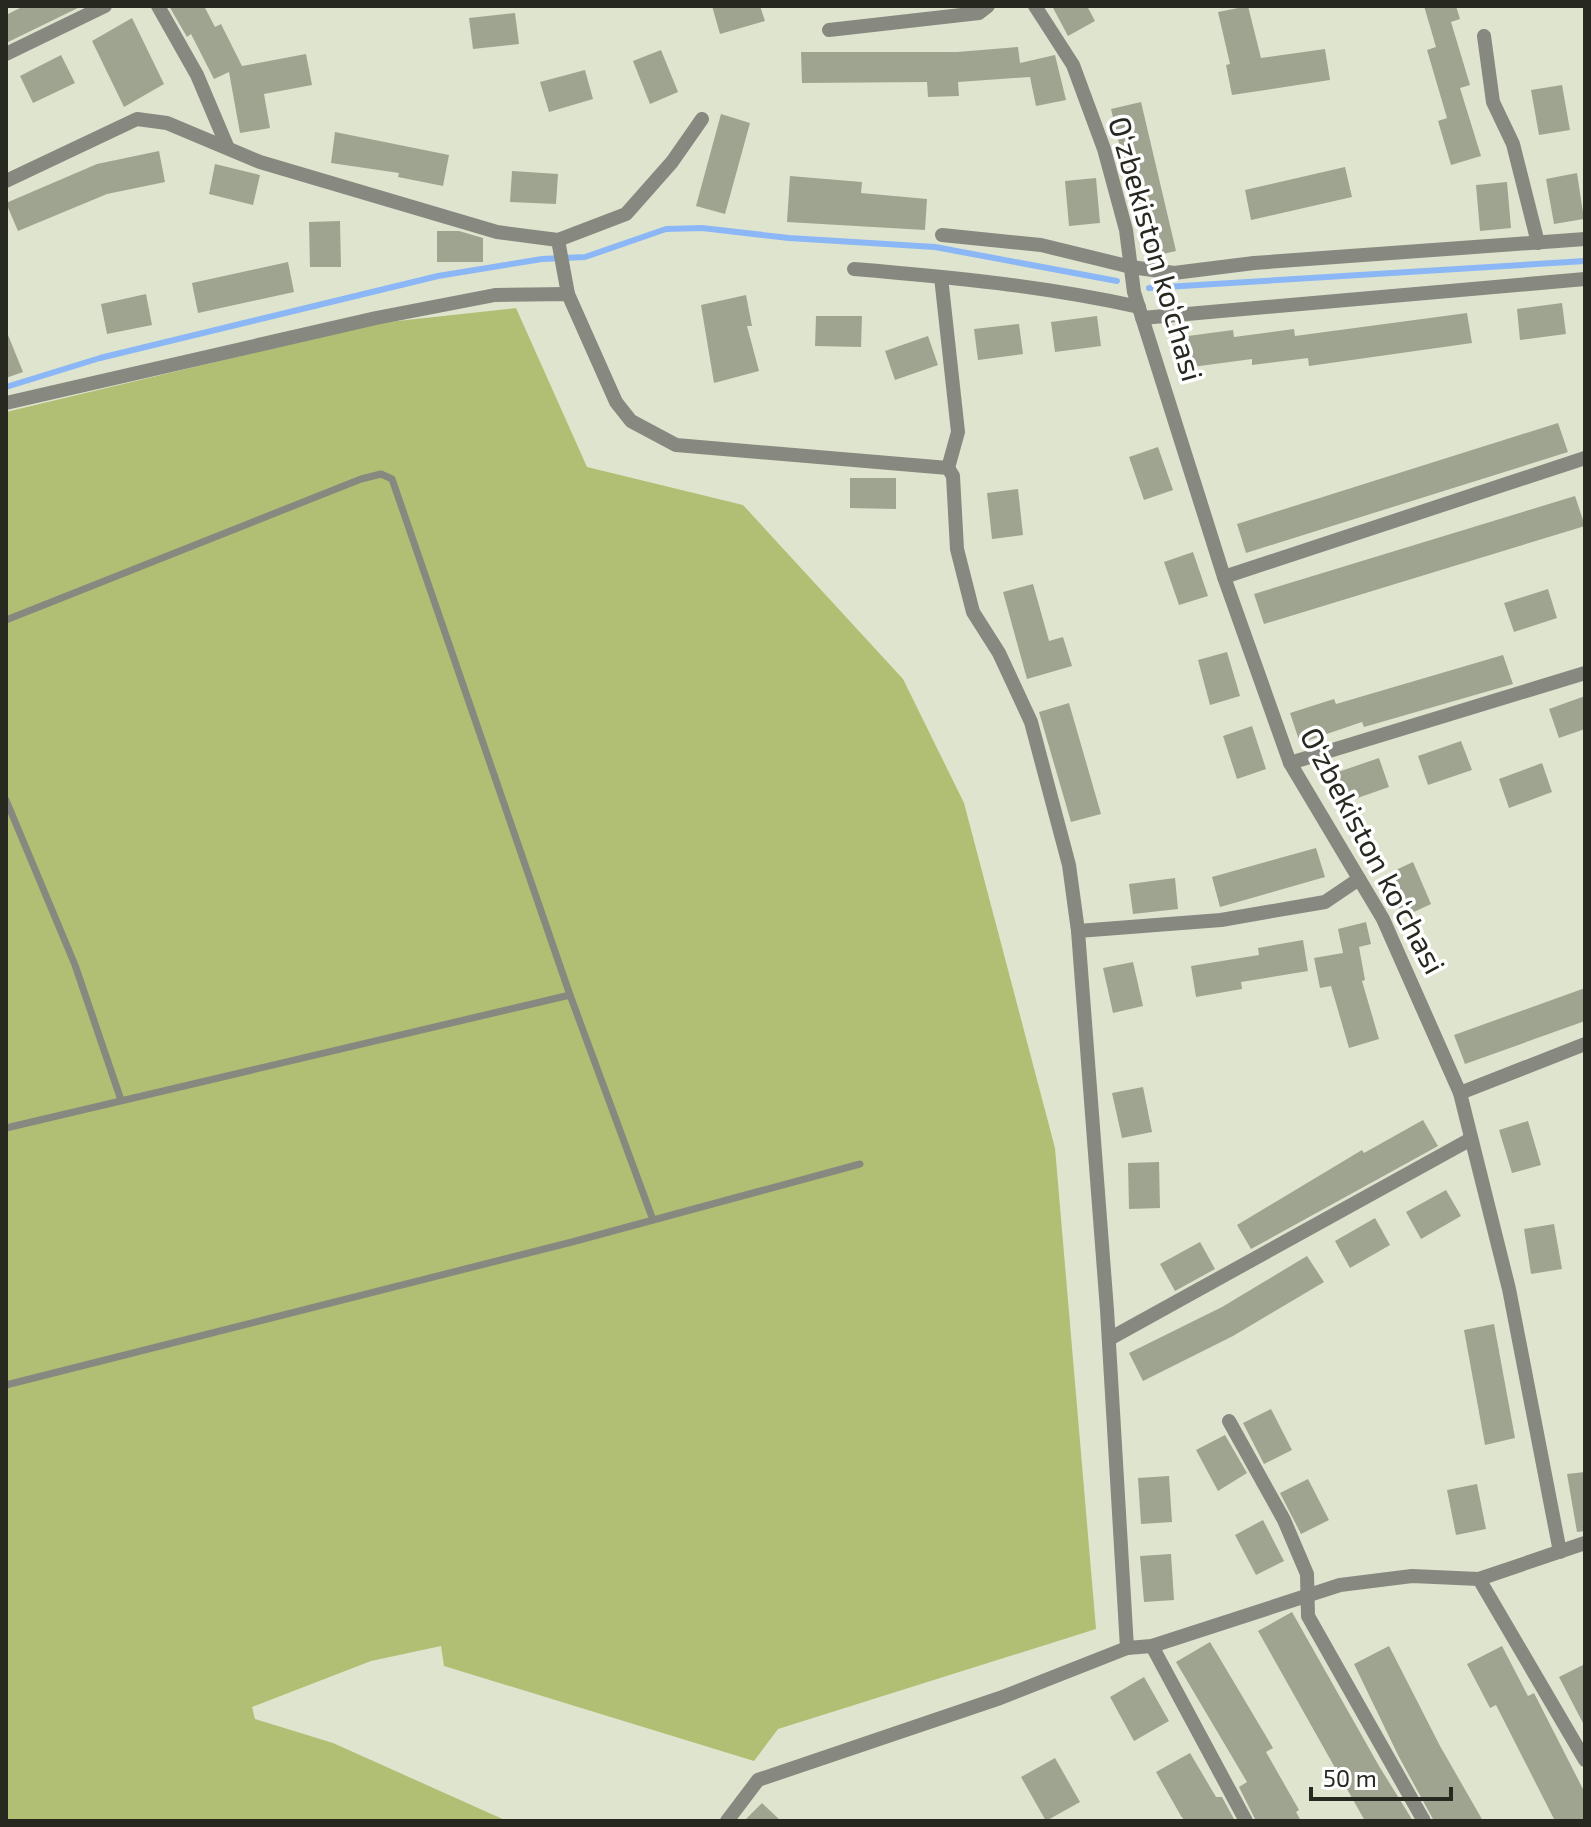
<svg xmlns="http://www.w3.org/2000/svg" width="1591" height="1827" viewBox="0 0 1591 1827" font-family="'Exo 2',sans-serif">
<rect width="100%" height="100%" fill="#dfe4ce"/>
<polygon fill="#b0bf73" points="516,308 587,467 743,505 903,679 964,803 1055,1148 1096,1629 778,1729 754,1761 444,1666 441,1646 371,1661 252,1707 255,1719 333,1743 507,1821 6,1821 6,412 379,323"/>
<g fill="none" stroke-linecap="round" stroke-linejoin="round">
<g stroke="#8cb7f6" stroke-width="6">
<polyline points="1149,288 1585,261"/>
<polyline points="6,387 100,358 438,276 542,259 585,257 666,229 702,228 789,238 935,247 1117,281"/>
</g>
</g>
<g fill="#9fa490">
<polygon points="24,6 82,6 6,43 6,15"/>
<polygon points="169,6 204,6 215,27 221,24 242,66 306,54 312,85 264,94 270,128 240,133 229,72 214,79 191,34 187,37"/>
<polygon points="712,6 760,6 765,21 720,34"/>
<polygon points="1052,6 1087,6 1095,21 1068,36"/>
<polygon points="1248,6 1261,58 1325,49 1330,80 1232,95 1226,65 1230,64 1218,12"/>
<polygon points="1424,6 1456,6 1460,19 1451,22 1470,85 1460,88 1481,156 1451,165 1438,121 1447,118 1427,50 1436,47"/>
<polygon points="515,13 519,44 473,49 469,18"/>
<polygon points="132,18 164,84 124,107 92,41"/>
<polygon points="1018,47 1020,63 1055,55 1066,100 1036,106 1030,77 958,82 959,96 928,97 927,82 802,83 801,52 957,52"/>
<polygon points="661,50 678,92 650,104 633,61"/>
<polygon points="61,55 75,83 33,103 20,76"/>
<polygon points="585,70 593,99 549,112 540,82"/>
<polygon points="1562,85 1570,130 1539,135 1531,90"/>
<polygon points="1141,102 1176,251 1146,258 1111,109"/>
<polygon points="721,114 750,123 725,214 696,206"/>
<polygon points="335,132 449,155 443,186 398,177 399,173 331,163"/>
<polygon points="159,151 165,182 107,194 18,231 6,203 97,164"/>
<polygon points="215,164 260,175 253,205 209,194"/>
<polygon points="1345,167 1352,197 1251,220 1245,190"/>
<polygon points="512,171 558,174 556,204 510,202"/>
<polygon points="1577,173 1584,219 1554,224 1546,179"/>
<polygon points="790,176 862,182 861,193 927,199 925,230 787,222"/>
<polygon points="1096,178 1100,223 1069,226 1065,181"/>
<polygon points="1507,182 1511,228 1480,231 1476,185"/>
<polygon points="340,221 341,267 310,267 309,222"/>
<polygon points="437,231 459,231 483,238 483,262 437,262"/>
<polygon points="288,262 294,292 198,313 192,283"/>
<polygon points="146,294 152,325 107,334 101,304"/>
<polygon points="746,295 752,326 747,326 759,371 714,383 701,305"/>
<polygon points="1562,303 1566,334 1520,340 1517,309"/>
<polygon points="1467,313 1472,343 1309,366 1308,358 1252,365 1252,359 1192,367 1188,336 1233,330 1234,337 1294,329 1295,336"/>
<polygon points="816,316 862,316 861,347 815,346"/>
<polygon points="1097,316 1101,346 1055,352 1051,322"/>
<polygon points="1019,324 1023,354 978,360 974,329"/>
<polygon points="6,330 23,372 6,378"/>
<polygon points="928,336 938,365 895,380 885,351"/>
<polygon points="1558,423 1568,452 1246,553 1237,524"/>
<polygon points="1158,447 1173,490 1144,500 1129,457"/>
<polygon points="850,478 896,478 896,509 850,508"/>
<polygon points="1018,489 1023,535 992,539 987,493"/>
<polygon points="1575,496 1585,526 1264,624 1254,594"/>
<polygon points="1193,552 1208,596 1179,605 1164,562"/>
<polygon points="1033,584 1049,641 1063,637 1072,666 1027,679 1003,592"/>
<polygon points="1548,589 1557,618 1514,632 1504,603"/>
<polygon points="1227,652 1240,696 1210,705 1198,660"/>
<polygon points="1503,655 1513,684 1364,727 1362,722 1300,743 1290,713 1334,699 1336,704"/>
<polygon points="1585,696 1585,729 1559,738 1549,709"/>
<polygon points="1069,703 1101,814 1071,822 1039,712"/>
<polygon points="1252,726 1266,769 1237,779 1223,736"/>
<polygon points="1461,741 1472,770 1428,785 1418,756"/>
<polygon points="1379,758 1389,787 1346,802 1335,773"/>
<polygon points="1542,763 1552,792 1509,808 1499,779"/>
<polygon points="1316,848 1325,877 1220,907 1212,877"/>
<polygon points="1413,862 1431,904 1403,917 1385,875"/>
<polygon points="1175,878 1178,909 1133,914 1129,884"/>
<polygon points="1366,922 1371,944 1359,947 1365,980 1362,981 1379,1039 1349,1048 1331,986 1320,988 1314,958 1343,953 1338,929"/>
<polygon points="1303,940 1308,971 1241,982 1242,989 1196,997 1191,966 1259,955 1258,948"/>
<polygon points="1133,962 1143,1006 1113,1013 1103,968"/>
<polygon points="1585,988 1585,1021 1465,1064 1454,1035"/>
<polygon points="1143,1087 1152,1132 1122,1138 1112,1093"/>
<polygon points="1423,1120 1438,1146 1251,1249 1237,1225 1362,1150 1364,1153"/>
<polygon points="1528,1121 1541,1165 1512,1173 1499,1130"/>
<polygon points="1159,1162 1160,1208 1129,1209 1128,1163"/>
<polygon points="1446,1190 1461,1216 1421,1239 1406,1212"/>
<polygon points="1375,1218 1390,1245 1350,1268 1335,1241"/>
<polygon points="1554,1224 1562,1269 1531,1274 1524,1229"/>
<polygon points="1200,1242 1215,1269 1175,1291 1160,1264"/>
<polygon points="1307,1256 1324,1282 1233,1336 1143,1381 1129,1353 1222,1307"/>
<polygon points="1494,1324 1515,1438 1485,1445 1464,1330"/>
<polygon points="1271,1409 1292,1450 1264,1464 1243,1423"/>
<polygon points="1225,1435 1247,1473 1218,1491 1196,1450"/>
<polygon points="1585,1472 1585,1531 1577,1532 1567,1474"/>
<polygon points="1169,1476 1172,1522 1141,1524 1138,1478"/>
<polygon points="1308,1479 1329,1520 1301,1534 1280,1493"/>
<polygon points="1477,1484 1486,1529 1456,1535 1447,1490"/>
<polygon points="1263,1520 1284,1561 1256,1575 1235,1535"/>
<polygon points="1171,1554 1174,1600 1144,1602 1140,1556"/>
<polygon points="1292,1612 1379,1766 1413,1821 1365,1821 1258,1631"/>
<polygon points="1210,1642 1273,1748 1266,1752 1299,1810 1296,1812 1301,1821 1256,1821 1239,1787 1247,1782 1176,1662"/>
<polygon points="1389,1646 1440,1746 1483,1821 1434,1821 1398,1755 1354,1664"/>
<polygon points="1502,1646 1528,1696 1534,1693 1585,1793 1585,1821 1555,1821 1496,1705 1490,1708 1467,1664"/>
<polygon points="1585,1664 1585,1727 1559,1677"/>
<polygon points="1144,1677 1169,1721 1134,1741 1110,1697"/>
<polygon points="1190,1753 1216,1797 1222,1797 1235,1821 1185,1821 1181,1816 1156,1772"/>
<polygon points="1055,1758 1080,1802 1046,1821 1021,1777"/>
<polygon points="762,1803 781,1821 744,1821"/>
</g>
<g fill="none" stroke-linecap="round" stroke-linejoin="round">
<g stroke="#878980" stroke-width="7">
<polyline points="6,620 361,479 381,474 392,479 570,995 653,1220"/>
<polyline points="6,800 75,965 121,1100"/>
<polyline points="6,1128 570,995"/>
<polyline points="6,1385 572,1242 860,1164"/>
</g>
<g stroke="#878980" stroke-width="14">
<polyline points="158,6 197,75 227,146"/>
<polyline points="1035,6 1073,65 1104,149 1126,230 1134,292 1224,577 1290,763 1383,919 1460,1093 1509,1289 1560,1552"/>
<polyline points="829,30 979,13 988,6"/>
<polyline points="1484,36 1493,102 1513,144 1538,243"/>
<polyline points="6,54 105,6"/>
<polyline points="6,181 137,119 167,123 260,162 497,232 558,240 626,214 672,162 702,119"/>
<polyline points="942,235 1041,245 1131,267 1174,273 1254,263 1585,239"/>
<polyline points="558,240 568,294"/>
<path d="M854,269C950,277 1045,286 1139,307"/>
<polyline points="941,277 958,432 948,468"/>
<polyline points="1142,318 1585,279"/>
<polyline points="6,403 376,318 495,295 568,294 616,402 631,421 676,445 948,468 953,476 957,549 973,612 999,653 1031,722 1069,865 1078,931 1107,1310 1127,1648"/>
<polyline points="1224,577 1585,458"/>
<polyline points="1290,763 1585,673"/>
<polyline points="1078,931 1221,920 1325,902 1359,879"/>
<polyline points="1460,1093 1585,1044"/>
<polyline points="1109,1339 1471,1139"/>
<polyline points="1229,1421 1284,1520 1307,1574 1308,1616 1424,1821"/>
<polyline points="1479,1579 1585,1760"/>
<polyline points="1152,1646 1246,1821"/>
<polyline points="727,1821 758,1780 1000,1698 1127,1648 1152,1646 1340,1585 1412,1576 1479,1579 1585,1543"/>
</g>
</g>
<g text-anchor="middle" stroke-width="7" stroke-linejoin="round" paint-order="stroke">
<g font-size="30" fill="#272921" stroke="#fff">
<text transform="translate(1155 249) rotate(74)" y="10">O‘zbekiston ko‘chasi</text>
<text transform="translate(1372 851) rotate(62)" y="10">O‘zbekiston ko‘chasi</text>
</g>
</g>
<rect width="1591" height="1827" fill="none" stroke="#272921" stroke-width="16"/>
<path d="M1311 1787v12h140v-12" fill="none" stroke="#272921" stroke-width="4"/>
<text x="1323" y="1787" font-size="24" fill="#272921" stroke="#ffffff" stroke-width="6" paint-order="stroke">50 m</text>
</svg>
